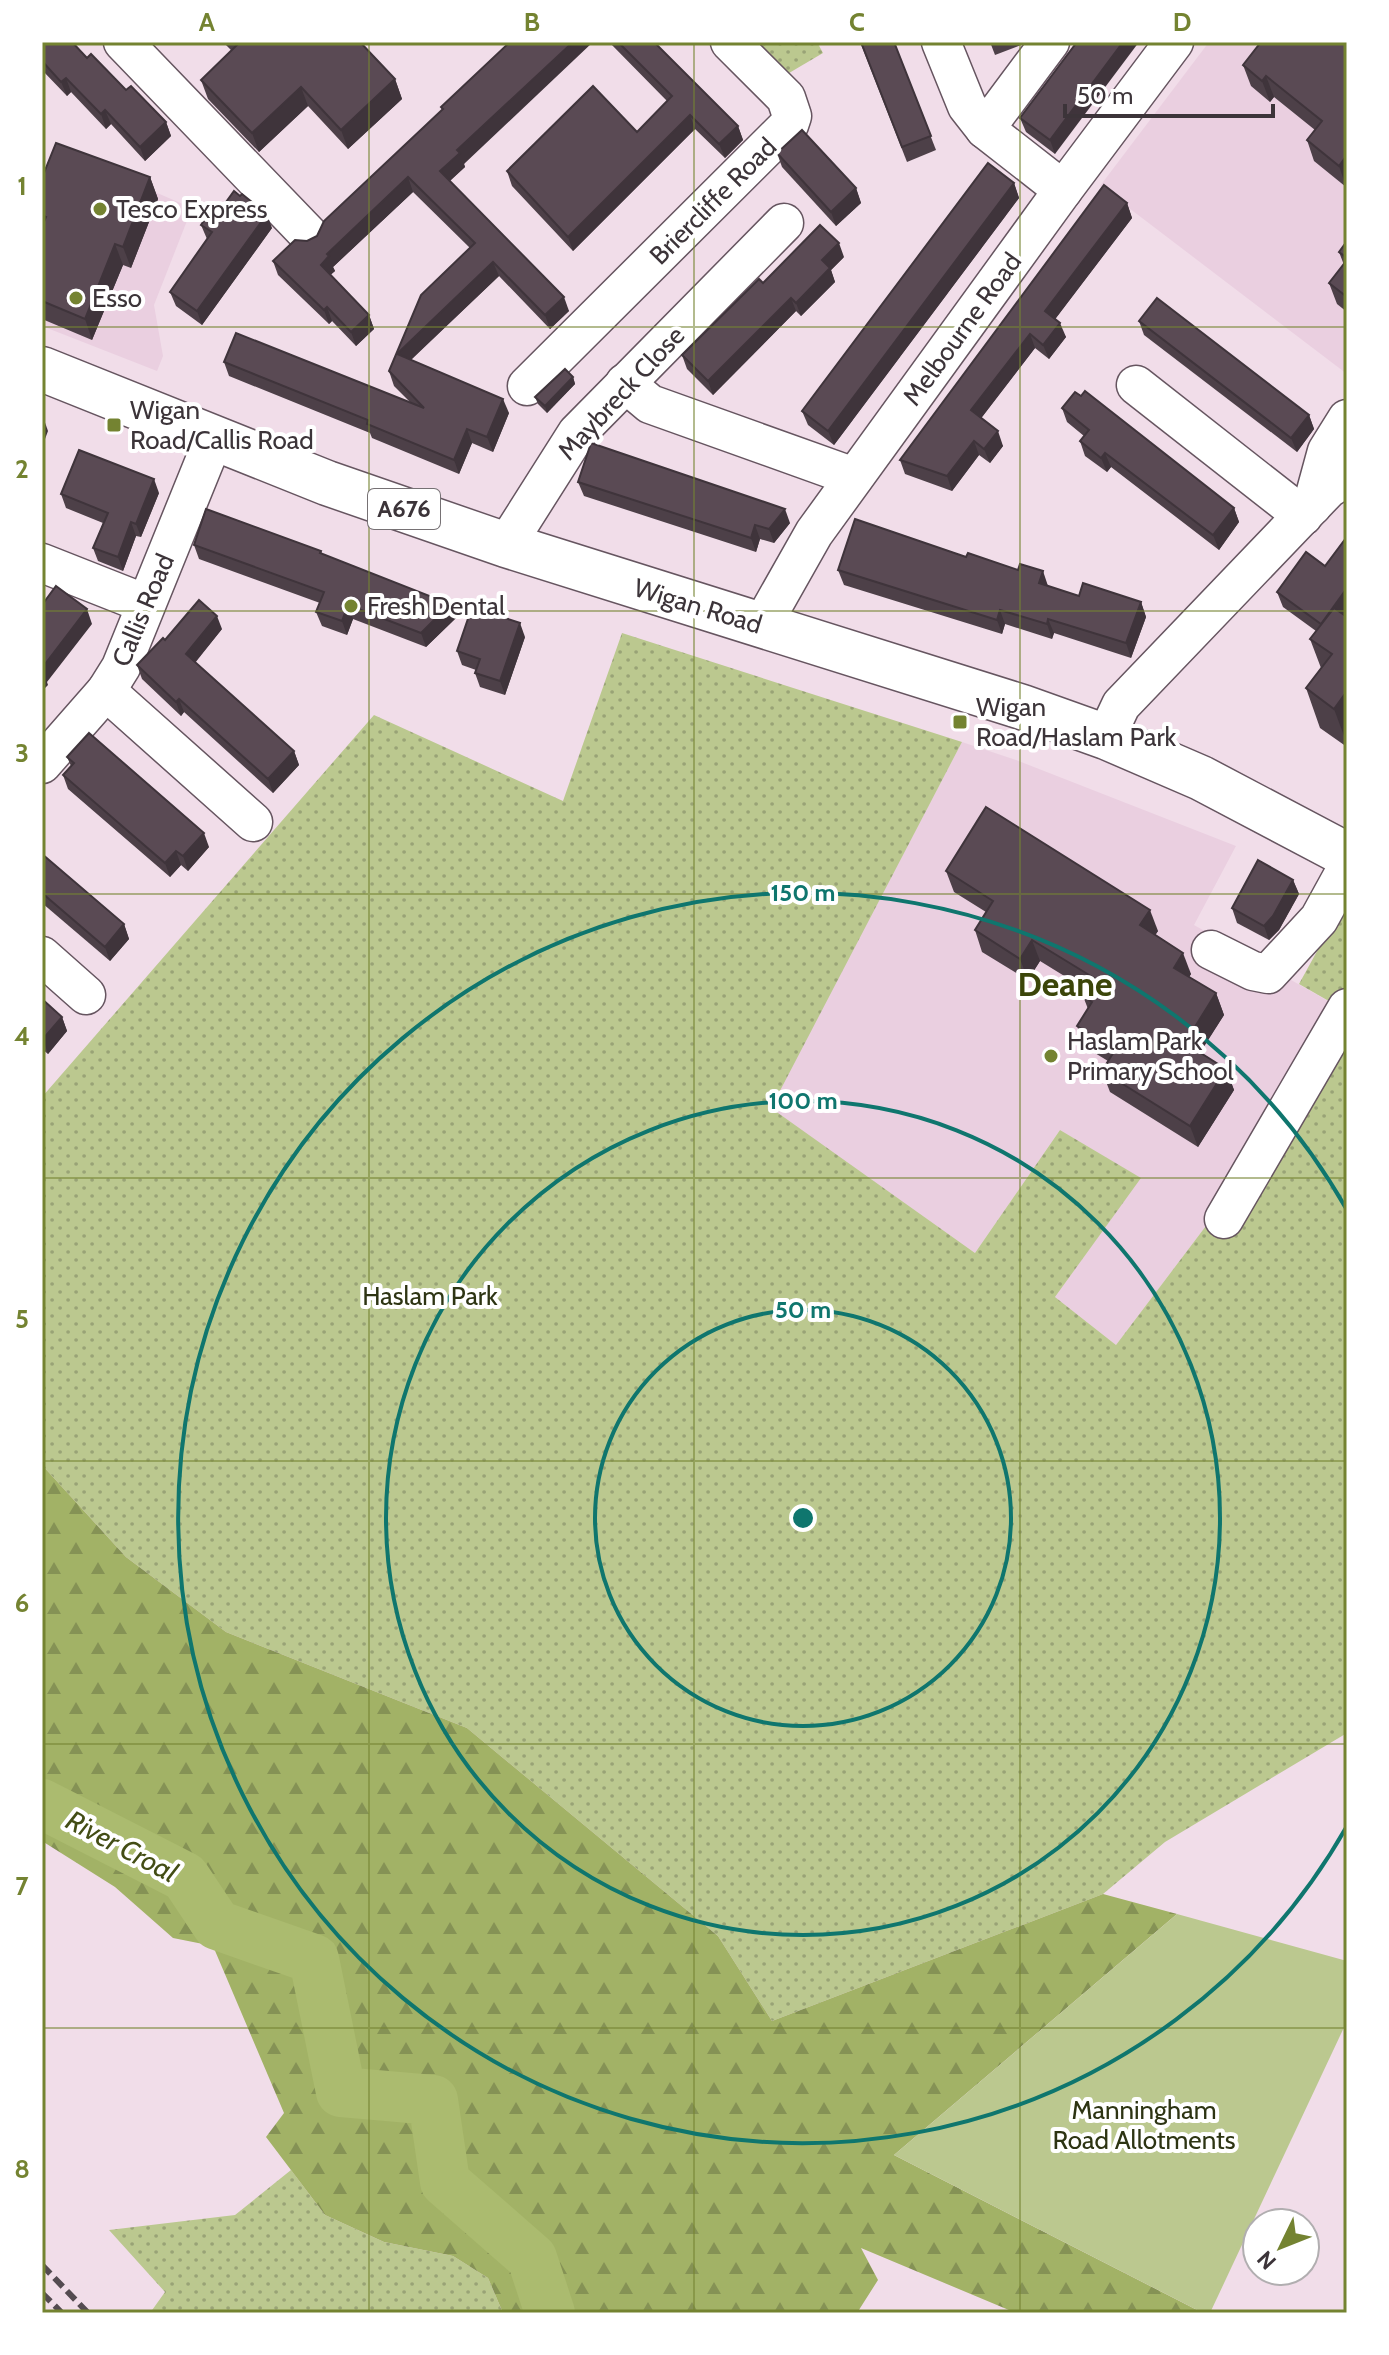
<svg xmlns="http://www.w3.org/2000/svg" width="1389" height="2355" viewBox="0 0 1389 2355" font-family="Cabin,sans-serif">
<defs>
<pattern id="grass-dots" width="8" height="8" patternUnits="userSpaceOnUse" patternTransform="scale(2)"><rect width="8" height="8" fill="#bbc88f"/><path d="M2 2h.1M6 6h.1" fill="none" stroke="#99a376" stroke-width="1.8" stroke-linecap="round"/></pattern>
<pattern id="forest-firs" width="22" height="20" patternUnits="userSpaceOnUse" patternTransform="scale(2)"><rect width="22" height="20" fill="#a2b266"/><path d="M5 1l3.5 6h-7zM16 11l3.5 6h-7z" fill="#859255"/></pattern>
</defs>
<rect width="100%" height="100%" fill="#f1dde9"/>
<g fill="#eacfe0">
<polygon points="1209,42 1347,42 1347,374 1100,186"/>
<polygon points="69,155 192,208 154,305 163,356 157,371 42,326 42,185"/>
<polygon points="962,742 1016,760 1236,846 1194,925 1335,1005 1218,1210 1116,1345 1055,1297 1140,1178 1060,1130 975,1253 770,1108"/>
</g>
<g fill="url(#grass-dots)">
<polygon points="749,42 817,42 823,53 784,76"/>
<polygon points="622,633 962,742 771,1108 975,1253 1060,1130 1141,1178 1055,1297 1116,1345 1218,1210 1334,1004 1299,984 1343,904 1347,906 1347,1733 1165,1842 1103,1894 772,2021 718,1936 467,1728 226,1632 126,1557 42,1465 42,1097 374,715 563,801"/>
<polygon points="291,2170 325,2215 384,2242 453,2256 488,2278 503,2313 150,2313 165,2292 109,2230 235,2215"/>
</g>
<polygon fill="url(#forest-firs)" points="42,1465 126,1557 226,1632 467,1728 718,1936 772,2021 1103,1894 1177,1914 894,2155 1203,2313 1016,2313 861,2248 878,2280 857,2313 503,2313 488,2278 453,2256 384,2242 325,2215 266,2137 284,2113 213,1946 173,1938 115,1887 42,1841"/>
<polygon fill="#bbc88f" points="1177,1914 1347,1961 1347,2021 1210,2313 1203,2313 894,2155"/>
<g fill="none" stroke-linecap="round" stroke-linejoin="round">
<polyline stroke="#abbb6f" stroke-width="50" points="42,1804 185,1877 217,1925 314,1959 341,2092 433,2100 445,2182 532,2258 550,2313"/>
<g stroke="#665560" stroke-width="41">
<g id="minor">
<polyline points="123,42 308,234"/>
<polyline points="941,42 967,106 985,129 1063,190"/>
<polyline points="985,129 1050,42"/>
<polyline points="625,383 650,404 854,477"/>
<polyline points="1136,385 1303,516"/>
<polyline points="527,386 789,125 792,116 786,98 730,42"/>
<polyline points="1312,506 1327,451 1347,419"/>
<polyline points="506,545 577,433 784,223"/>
<polyline points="42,563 146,604"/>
<polyline points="762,625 814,533 1063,190 1174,42"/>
<polyline points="106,691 253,822"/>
<polyline points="1106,737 1121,705 1328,489 1347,477"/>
<polyline points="42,764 106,691 121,667 214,438"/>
<polyline points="1211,950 1253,971 1268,974 1319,919 1347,868"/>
<polyline points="42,956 86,995"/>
<polyline points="1224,1219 1347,1008"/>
</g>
</g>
<g stroke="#665560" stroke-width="47">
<polyline id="major" points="42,369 327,483 506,545 1022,707 1106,737 1201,778 1347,855"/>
</g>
<use href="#minor" stroke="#fff" stroke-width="38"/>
<use href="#major" stroke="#fff" stroke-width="44"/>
<g stroke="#544b51" stroke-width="6" stroke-dasharray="12 6" stroke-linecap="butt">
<polyline points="42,2265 88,2313"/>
<polyline points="42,2293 62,2313"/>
</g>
</g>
<g fill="#4d4048">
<polygon points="42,42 87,58 166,122 171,136 145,161 111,124 106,129 71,92 67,96 42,70"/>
<polygon points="223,42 362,42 361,43 395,79 402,99 348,149 308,106 259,152 208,99 201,80 232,51"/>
<polygon points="510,42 464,164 465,167 450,181 569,311 550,329 499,276 411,360 509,413 493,452 472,443 459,474 372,438 370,433 229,376 224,362 410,402 394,386 389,371 470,248 413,192 333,267 335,271 330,275 369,315 374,329 356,346 332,321 329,324 278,275 273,261 317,236 442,110 441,107"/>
<polygon points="609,42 654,42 738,126 743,140 725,158 695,129 573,251 512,186 507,171 637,132 667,101"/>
<polygon points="860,42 894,42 936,150 907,162"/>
<polygon points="990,42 1020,42 1021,45 995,55"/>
<polygon points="1077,42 1055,154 1026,132 1020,118"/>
<polygon points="1346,42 1346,187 1314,161 1307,140 1315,130 1274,97 1270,102 1251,86 1243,65"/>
<polygon points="777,153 856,188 861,203 836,226 782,167"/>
<polygon points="150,177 158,199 131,268 123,265 92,340 42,319 42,178"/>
<polygon points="1014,183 1019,198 834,445 808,425 802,411"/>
<polygon points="1127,203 1132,218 1055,319 1066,337 1049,359 1035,348 981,418 1003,446 990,463 979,455 952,491 905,474 900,460"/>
<polygon points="221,209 272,228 202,325 176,306 170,292 207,239 201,225"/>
<polygon points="1347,241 1347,312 1337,304 1329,283 1344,265 1339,252"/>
<polygon points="844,257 831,270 835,282 801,316 796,311 713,395 687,369 682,355 763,283"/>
<polygon points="1139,321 1309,415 1314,429 1297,452 1144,335"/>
<polygon points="573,377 575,384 547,413 538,404 535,397"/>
<polygon points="1062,408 1234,508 1239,522 1219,550 1111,467 1107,472 1085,456 1080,441 1084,436 1067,422"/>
<polygon points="578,482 790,523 774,543 760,539 756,552 584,496"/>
<polygon points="159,493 141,537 136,536 123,571 98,561 93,548 103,523 66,508 61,494"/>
<polygon points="194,545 321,551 322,554 456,618 426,647 353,619 347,635 322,626 316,612 320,603 199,559"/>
<polygon points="966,557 1048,586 1079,596 1141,602 1146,617 1131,658 1054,633 1052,639 1005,624 1002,634 844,585 838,570"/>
<polygon points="1277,592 1343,615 1347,617 1347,747 1320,728 1306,688 1321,668 1310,639 1316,631 1283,607"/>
<polygon points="222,629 195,662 294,751 299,765 273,793 184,712 181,716 142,679 137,665 165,640"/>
<polygon points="525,637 505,695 480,687 475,673 476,670 462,665 457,651"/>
<polygon points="67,757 209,847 188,871 181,865 170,877 68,789 63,775 71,766"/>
<polygon points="42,854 124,924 129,939 110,961 42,903"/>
<polygon points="946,871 1158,931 1155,935 1191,974 1189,977 1216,993 1224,1015 1200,1052 1226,1069 1234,1090 1198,1147 1110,1092 1102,1071 1108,1061 1085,1047 1077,1026 1088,1009 1083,996 1087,990 1040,961 1028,980 982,952 975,930 986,912 954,892"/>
<polygon points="1293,880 1299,894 1279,930 1269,940 1237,923 1232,908"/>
<polygon points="42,999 62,1017 67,1031 48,1054 42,1049"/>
</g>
<g fill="#3f343b">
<polygon points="573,42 593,42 464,164 465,167 445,185 440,171 457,150"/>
<polygon points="1123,42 1139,42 1055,154 1050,140"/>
<polygon points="1266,76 1274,97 1270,102 1262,81"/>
<polygon points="66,78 71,92 67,96 61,82"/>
<polygon points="395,79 402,99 348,149 341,130"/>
<polygon points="301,87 308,106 259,152 252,133"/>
<polygon points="105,110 111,124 106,129 101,114"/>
<polygon points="690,115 695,129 573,251 568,237"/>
<polygon points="166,122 171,136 145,161 140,147"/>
<polygon points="738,126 743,140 725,158 719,144"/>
<polygon points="1347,155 1347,186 1346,187 1339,166"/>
<polygon points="150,177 158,199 131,268 123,247"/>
<polygon points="408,177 413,192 333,267 335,271 326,279 321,265 327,254"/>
<polygon points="1014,183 1019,198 834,445 828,431"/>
<polygon points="856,188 861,203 836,226 831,212"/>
<polygon points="1127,203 1132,218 1050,326 1045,311"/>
<polygon points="267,214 272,228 202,325 197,311"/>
<polygon points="839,243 844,257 831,270 835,282 801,316 796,303 822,260"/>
<polygon points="115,244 123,265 92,340 85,319"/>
<polygon points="493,262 499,276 402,368 397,354"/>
<polygon points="564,297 569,311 550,329 545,315"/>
<polygon points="791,298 796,311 713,395 708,381"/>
<polygon points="327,307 332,321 329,324 324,310"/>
<polygon points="369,315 374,329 356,346 351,332"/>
<polygon points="1060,323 1066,337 1049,359 1043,345"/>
<polygon points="1030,334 1035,348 976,425 971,410"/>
<polygon points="573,377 575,384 547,413 545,406"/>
<polygon points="503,399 509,413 493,452 487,437"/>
<polygon points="42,414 48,431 42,447"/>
<polygon points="1309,415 1314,429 1297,452 1291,438"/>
<polygon points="467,429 472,443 459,474 454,460"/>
<polygon points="998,431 1003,446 990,463 984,449"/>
<polygon points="974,441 979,455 952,491 947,476"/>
<polygon points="1105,453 1111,467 1107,472 1101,458"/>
<polygon points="154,479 159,493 141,537 136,524"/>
<polygon points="1234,508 1239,522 1219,550 1213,535"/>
<polygon points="785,509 790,523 774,543 769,529"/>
<polygon points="131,522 136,536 123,571 118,557"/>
<polygon points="755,525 760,539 756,552 751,538"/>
<polygon points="1043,571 1048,586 1039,583"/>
<polygon points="1347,588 1347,610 1326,639 1321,624"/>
<polygon points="1141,602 1146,617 1131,658 1126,643"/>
<polygon points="450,604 456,618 426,647 421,633"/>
<polygon points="348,605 353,619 347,635 342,621"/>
<polygon points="87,609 92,624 47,682 48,685 42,691 42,668"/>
<polygon points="1000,610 1005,624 1002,634 997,620"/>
<polygon points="217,616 222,629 191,668 186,654"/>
<polygon points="1048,619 1054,633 1052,639 1047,624"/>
<polygon points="520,623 525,637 505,695 500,681"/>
<polygon points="1347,691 1347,744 1334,709"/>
<polygon points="179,699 184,712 181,716 176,702"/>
<polygon points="294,751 299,765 273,793 268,779"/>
<polygon points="204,833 209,847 188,871 183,856"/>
<polygon points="176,851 181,865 170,877 165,863"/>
<polygon points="1293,880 1299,894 1279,930 1269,940 1264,926"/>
<polygon points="1150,910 1158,931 1148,946 1140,925"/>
<polygon points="124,924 129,939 110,961 105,947"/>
<polygon points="1032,940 1040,961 1028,980 1020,959"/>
<polygon points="1183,953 1191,974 1182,989 1174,968"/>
<polygon points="1216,993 1224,1015 1193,1064 1185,1043"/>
<polygon points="62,1017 67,1031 48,1054 43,1039"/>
<polygon points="1226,1069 1234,1090 1198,1147 1190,1126"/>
</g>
<g fill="#5a4a54" stroke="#3f343b" stroke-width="2">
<polygon points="42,42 72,42 87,58 91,54 126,90 131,86 166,122 140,147 105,110 101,114 66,78 61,82 42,61"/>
<polygon points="234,42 360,42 395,79 341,130 301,87 252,133 201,80 237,45"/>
<polygon points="510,42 573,42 457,150 460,153 440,171 564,297 545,315 493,262 397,354 503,399 487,437 467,429 454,460 367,424 368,420 224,362 236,333 424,408 389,371 421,295 475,243 408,177 327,254 329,256 321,265 369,315 351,332 327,307 324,310 273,261 295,240 307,241 317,236 324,221 443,109 441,107"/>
<polygon points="618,42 654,42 738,126 719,144 690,115 568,237 507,171 593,86 637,132 672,96"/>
<polygon points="861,42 894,42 931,136 902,147"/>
<polygon points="1077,42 1123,42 1050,140 1020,118"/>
<polygon points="1261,42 1347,43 1347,155 1339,166 1307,140 1322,121 1266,76 1262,81 1243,65"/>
<polygon points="802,130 856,188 831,212 777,153"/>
<polygon points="56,143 150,177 123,247 115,244 85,319 42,301 42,226 46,217 42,215 42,178"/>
<polygon points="988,163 1014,183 828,431 802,411"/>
<polygon points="1104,185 1127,203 1045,311 1060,323 1043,345 1030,334 971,410 998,431 984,449 974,441 947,476 900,460"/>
<polygon points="234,191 240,196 242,194 267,214 197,311 170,292 212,232 201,225 215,205 221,209"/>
<polygon points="820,225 839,243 822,260 830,268 796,303 791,298 708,381 682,355 759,279 763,283"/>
<polygon points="1347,241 1347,258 1339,252"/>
<polygon points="1347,260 1347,297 1329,283"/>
<polygon points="1157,298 1309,415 1291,438 1139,321"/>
<polygon points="565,369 573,377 545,406 535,397"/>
<polygon points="1085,391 1234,508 1213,535 1105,453 1101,458 1080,441 1089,430 1062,408 1075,392 1081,396"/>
<polygon points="591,443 785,509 769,529 755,525 751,538 578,482"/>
<polygon points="79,450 154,479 136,524 131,522 118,557 93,548 108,513 61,494"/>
<polygon points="206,509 321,551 320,553 450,604 421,633 348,605 342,621 316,612 324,592 194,545"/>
<polygon points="855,519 966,557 968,553 1018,570 1020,564 1043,571 1039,583 1079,596 1083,583 1141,602 1126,643 1048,619 1047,624 1000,610 997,620 838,570"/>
<polygon points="1346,538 1347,539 1347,588 1321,624 1277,592 1306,552 1325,566"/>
<polygon points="56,586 87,609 42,668 42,605"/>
<polygon points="199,600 217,616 186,654 294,751 268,779 179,699 176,702 137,665 163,638 165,640"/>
<polygon points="472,607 520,623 500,681 475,673 480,659 457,651"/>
<polygon points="1334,608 1347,617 1347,691 1334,709 1306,688 1332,654 1310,639"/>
<polygon points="89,733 204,833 183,856 176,851 165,863 63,775 74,763 67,757"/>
<polygon points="986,807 1150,910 1140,925 1183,953 1174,968 1216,993 1185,1043 1226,1069 1190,1126 1102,1071 1115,1050 1077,1026 1092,1002 1083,996 1094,978 1032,940 1020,959 975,930 993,901 946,871"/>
<polygon points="42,854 124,924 105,947 42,893"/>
<polygon points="1258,860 1293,880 1273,916 1264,926 1232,908"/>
<polygon points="42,999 62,1017 43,1039 42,1039"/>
</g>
<path fill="none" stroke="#748331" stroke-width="2" stroke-opacity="0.55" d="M369,42V2313M694,42V2313M1020,42V2313M42,327H1347M42,611H1347M42,894H1347M42,1178H1347M42,1461H1347M42,1744H1347M42,2028H1347"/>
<g fill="none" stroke="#0f766e" stroke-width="4">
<circle cx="803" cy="1518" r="208"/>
<circle cx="803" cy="1518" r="417"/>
<path d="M1347 1826A625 625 0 1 1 1347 1210"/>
</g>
<g fill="#748331" stroke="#fff" stroke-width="3">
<circle cx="100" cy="209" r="8"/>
<circle cx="76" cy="298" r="8"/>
<rect x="106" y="417" width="16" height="16" rx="4"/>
<circle cx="351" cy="606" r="8"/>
<rect x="952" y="714" width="16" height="16" rx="4"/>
<circle cx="1051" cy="1056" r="8"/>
</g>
<g text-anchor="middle" stroke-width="8" stroke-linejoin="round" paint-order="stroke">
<rect fill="#fff" stroke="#767174" stroke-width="2" x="368" y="489" width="72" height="40" rx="6"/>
<g font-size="24" font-weight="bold" fill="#3c3439">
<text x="404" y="517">A676</text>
</g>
<g font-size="26" fill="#3c3439" stroke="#fff">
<text transform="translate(713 201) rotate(-45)" y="9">Briercliffe Road</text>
<text transform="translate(962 329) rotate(-54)" y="9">Melbourne Road</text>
<text transform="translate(621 393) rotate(-47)" y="9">Maybreck Close</text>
<text transform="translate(698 606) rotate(17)" y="9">Wigan Road</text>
<text transform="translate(143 610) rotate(-67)" y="9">Callis Road</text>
</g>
<g font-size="26" fill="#3c3439" stroke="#fff" text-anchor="start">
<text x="116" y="218">Tesco Express</text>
<text x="92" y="307">Esso</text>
<text x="130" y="419">Wigan<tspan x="130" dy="30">Road/Callis Road</tspan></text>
<text x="367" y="615">Fresh Dental</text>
<text x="976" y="716">Wigan<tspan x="976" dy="30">Road/Haslam Park</tspan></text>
<text x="1067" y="1050">Haslam Park<tspan x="1067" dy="30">Primary School</tspan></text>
</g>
<g font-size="26" fill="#2d3413" stroke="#fff">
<text x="430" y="1305">Haslam Park</text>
<text x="1144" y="2119">Manningham<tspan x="1144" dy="30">Road Allotments</tspan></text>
</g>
<g font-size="28" font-style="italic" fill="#434d15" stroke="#fff">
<text transform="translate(122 1846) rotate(28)" y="10">River Croal</text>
</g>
<g font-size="34" font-weight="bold" fill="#3b4509" stroke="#fff">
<text x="1065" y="996">Deane</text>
</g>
</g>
<circle cx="803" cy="1518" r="12" fill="#0f766e" stroke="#fff" stroke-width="4"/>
<g font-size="24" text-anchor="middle" font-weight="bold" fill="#0f766e" stroke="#fff" stroke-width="8" stroke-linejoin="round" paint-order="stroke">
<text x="803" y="901">150 m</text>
<text x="803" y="1109">100 m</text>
<text x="803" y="1318">50 m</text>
</g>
<rect width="1389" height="2355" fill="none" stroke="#ffffff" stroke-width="88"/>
<g transform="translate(1281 2247) rotate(227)"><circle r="38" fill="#ffffff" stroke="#b1aeb0" stroke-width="2"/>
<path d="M0-6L14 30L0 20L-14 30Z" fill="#748331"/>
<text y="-12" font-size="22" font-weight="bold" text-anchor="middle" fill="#3c3439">N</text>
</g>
<path d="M1065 104v12h208v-12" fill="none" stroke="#3c3439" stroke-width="4"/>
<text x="1077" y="104" font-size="24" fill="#3c3439" stroke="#ffffff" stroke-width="6" paint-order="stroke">50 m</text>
<rect x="44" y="44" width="1301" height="2267" fill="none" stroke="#748331" stroke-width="3"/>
<g font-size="26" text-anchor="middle" font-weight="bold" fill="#748331">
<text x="207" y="31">A</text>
<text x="532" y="31">B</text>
<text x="857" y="31">C</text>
<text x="1182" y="31">D</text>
<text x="22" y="195">1</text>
<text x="22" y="478">2</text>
<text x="22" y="762">3</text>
<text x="22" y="1045">4</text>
<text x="22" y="1328">5</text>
<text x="22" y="1612">6</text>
<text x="22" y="1895">7</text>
<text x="22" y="2178">8</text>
</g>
</svg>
